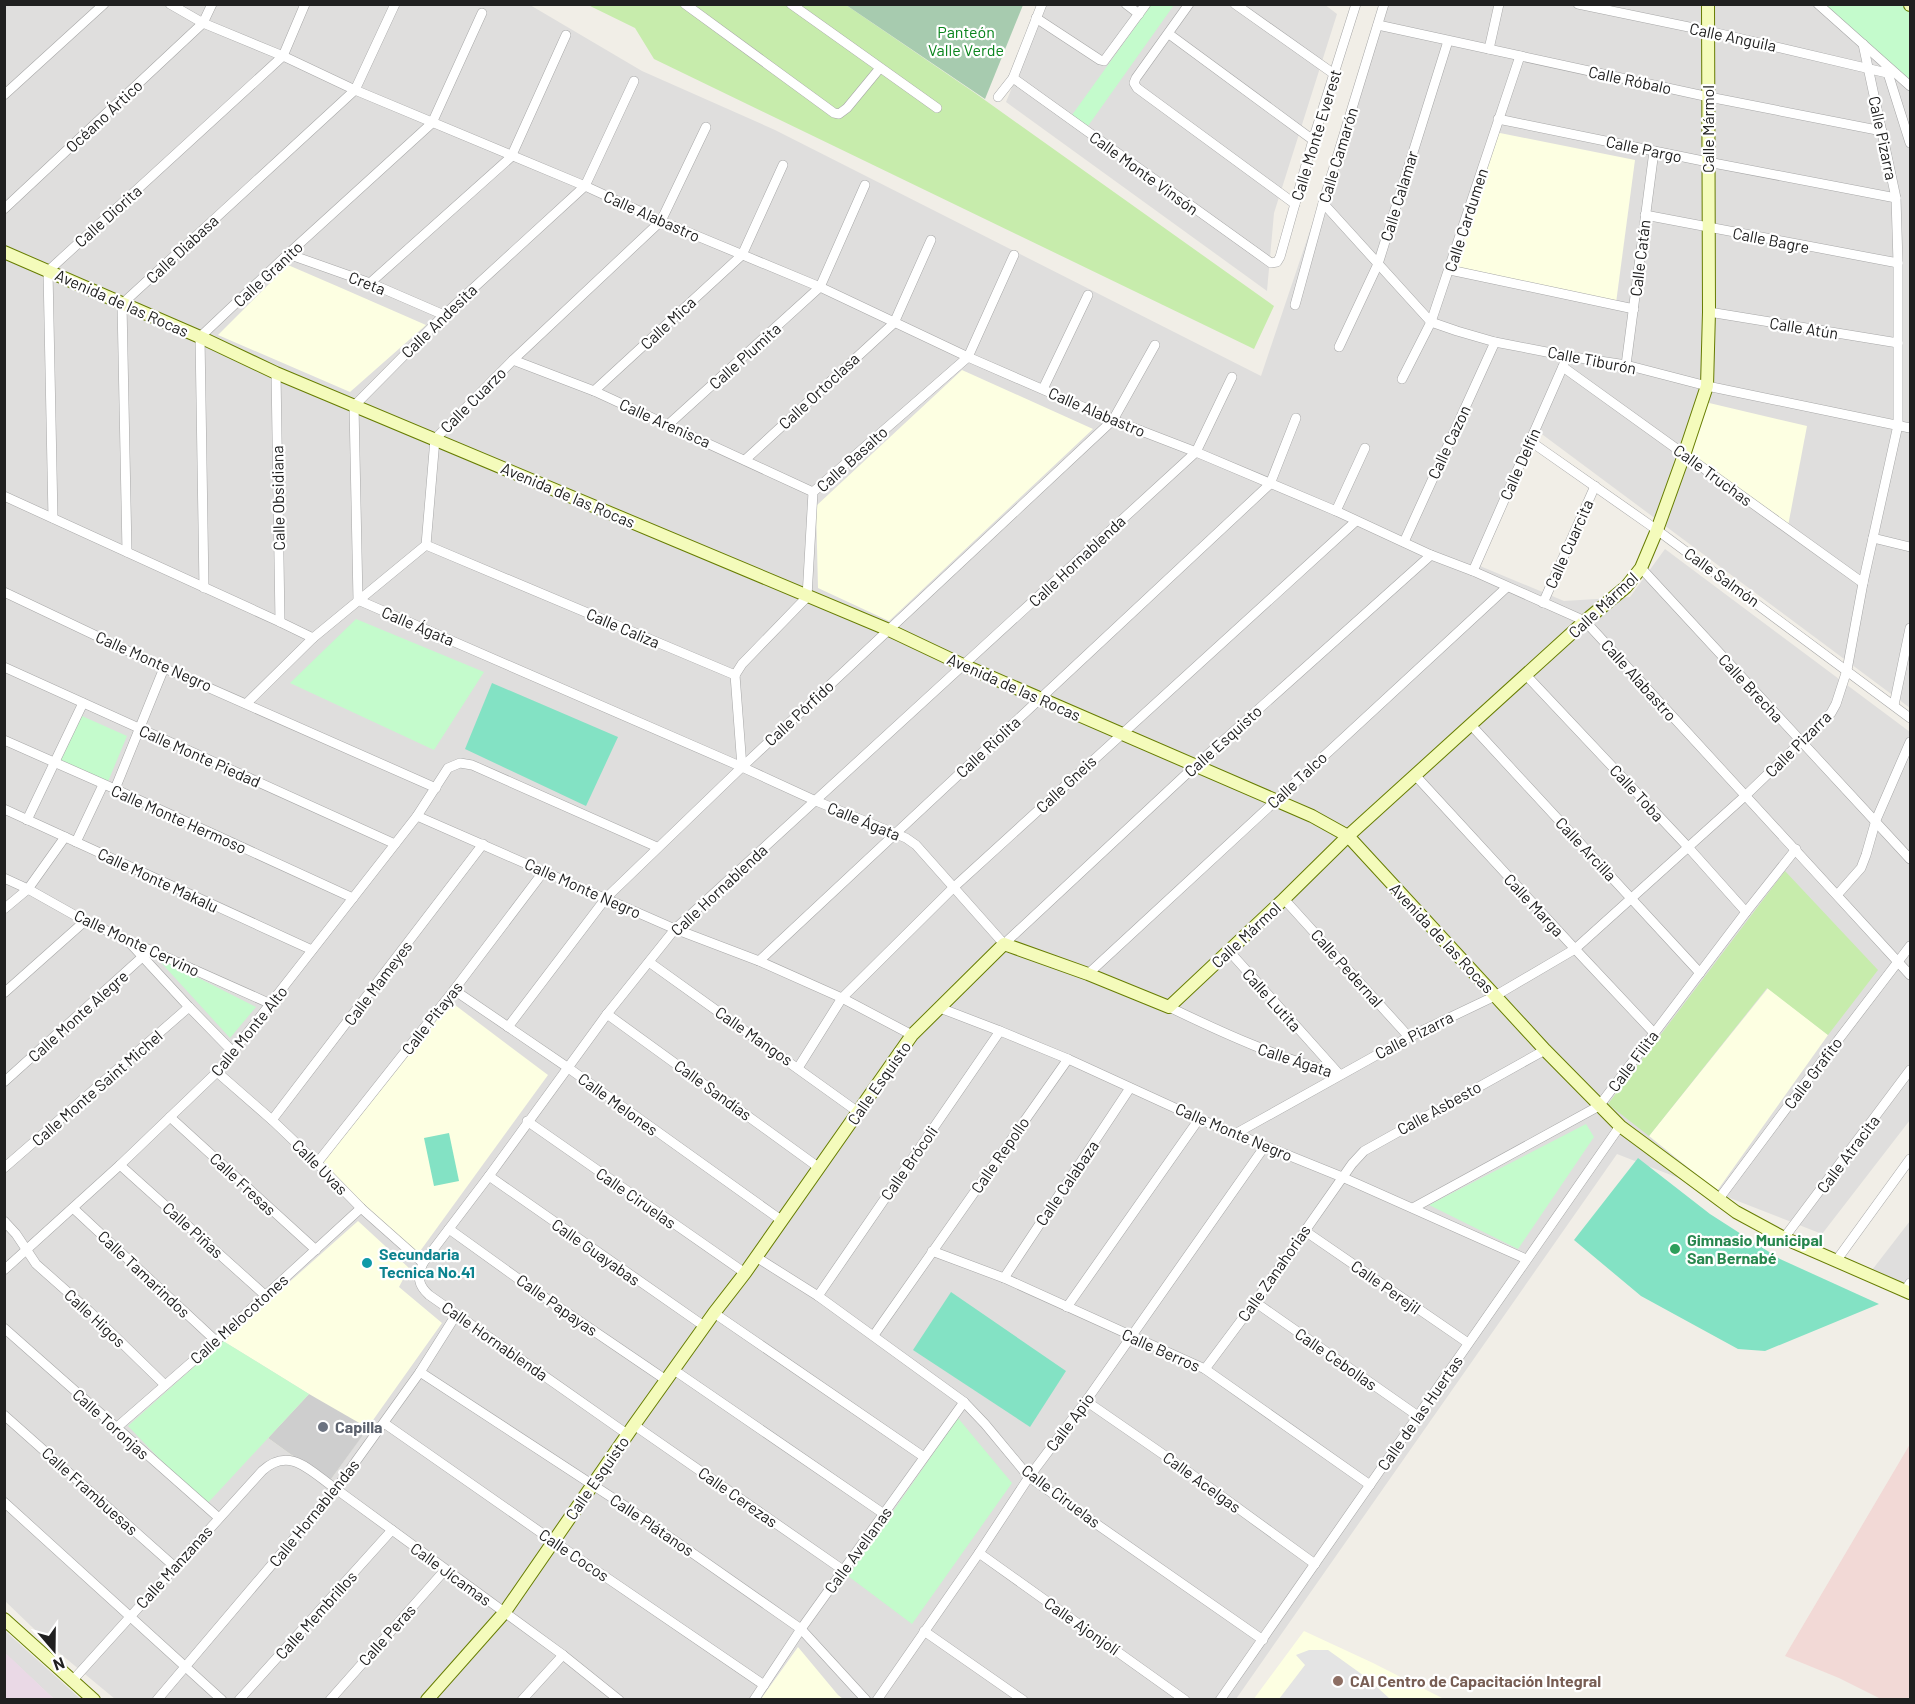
<svg xmlns="http://www.w3.org/2000/svg" width="1915" height="1704" viewBox="0 0 1915 1704" font-family="Barlow,sans-serif">
<rect width="100%" height="100%" fill="#f1eee7"/>
<g fill="#dfdedd">
<polygon points="1324,4 1337,14 1274,213 1267,291 1006,102 1046,5"/>
<polygon points="4,5 530,5 642,71 775,130 1261,376 1386,5 1910,5 1910,708 1539,432 1480,566 1564,601 1630,597 1665,549 1910,732 1910,1120 1822,1234 1617,1154 1236,1699 115,1699 57,1651 5,1601"/>
<polygon points="1910,1221 1910,1289 1869,1274"/>
<polygon points="4,1630 75,1694 80,1699 54,1699 5,1653"/>
</g>
<polygon fill="#f2d9d6" points="1910,1444 1910,1699 1881,1699 1839,1678 1785,1656"/>
<polygon fill="#ead9e6" points="5,1653 12,1659 54,1699 5,1699"/>
<g fill="#fdffe2">
<polygon points="1495,132 1635,160 1616,303 1453,269"/>
<polygon points="288,265 339,287 426,325 350,392 218,335"/>
<polygon points="962,370 1093,429 889,621 818,588 816,506"/>
<polygon points="1705,402 1807,426 1788,526 1691,457"/>
<polygon points="1768,988 1828,1035 1717,1191 1649,1136"/>
<polygon points="451,1002 548,1075 418,1254 321,1165"/>
<polygon points="358,1221 409,1268 399,1287 442,1323 329,1482 268,1438 309,1394 223,1341"/>
<polygon points="1304,1631 1373,1663 1444,1699 1253,1700"/>
<polygon points="798,1647 838,1695 843,1699 761,1699"/>
</g>
<polygon fill="#cecece" points="309,1394 368,1428 329,1482 268,1438"/>
<g fill="#c7ecac">
<polygon points="588,5 846,5 975,93 1274,306 1254,349 654,59 635,28"/>
<polygon points="1785,871 1878,970 1828,1035 1767,988 1649,1136 1608,1104"/>
</g>
<polygon fill="#a7cbaf" points="846,5 1023,5 985,99"/>
<g fill="#c4fbcc">
<polygon points="1151,5 1174,5 1088,126 1072,115"/>
<polygon points="1818,5 1908,5 1910,7 1910,86"/>
<polygon points="356,619 484,672 434,750 290,683"/>
<polygon points="82,716 127,736 107,784 60,762"/>
<polygon points="155,956 256,1007 230,1038"/>
<polygon points="1586,1124 1594,1137 1518,1249 1429,1205"/>
<polygon points="223,1341 309,1394 205,1506 128,1426"/>
<polygon points="958,1418 1012,1483 912,1624 848,1576"/>
</g>
<g fill="#83e2c4">
<polygon points="492,683 618,737 586,806 465,749"/>
<polygon points="449,1133 459,1181 434,1186 424,1138"/>
<polygon points="1638,1158 1710,1214 1780,1259 1879,1304 1765,1351 1738,1349 1641,1296 1574,1240"/>
<polygon points="951,1292 1066,1371 1030,1427 913,1350"/>
</g>
<polygon fill="#e4e4e4" points="1309,1650 1328,1650 1367,1678 1390,1699 1279,1699 1305,1665 1296,1655"/>
<g fill="none" stroke-linecap="round" stroke-linejoin="round">
<g stroke="#a7a7a7" stroke-width="10">
<g id="street">
<polyline points="170,4 203,23 283,56 355,90 585,186 661,221 820,287 968,357 1113,420 1196,452 1336,511 1431,555 1473,571 1585,621 1910,975"/>
<polyline points="685,4 834,113 839,114 847,108 880,68"/>
<polyline points="791,4 937,108"/>
<polyline points="1126,4 1139,14"/>
<polyline points="1189,4 1136,78 1134,83 1137,88 1295,204"/>
<polyline points="1235,4 1334,74"/>
<polyline points="1578,4 1708,31 1887,73"/>
<polyline points="1818,4 1910,86"/>
<polyline points="1036,18 1100,60 1104,61 1146,4"/>
<polyline points="1378,25 1709,97 1882,131"/>
<polyline points="1169,34 1313,140"/>
<polyline points="1489,49 1499,4"/>
<polyline points="1886,67 1910,143"/>
<polyline points="1013,78 1271,263 1277,262 1280,257 1313,140 1356,4"/>
<polyline points="634,81 585,186 444,315 354,406 358,600 742,767 816,801 906,838 916,845 1004,944 1195,766 1431,555"/>
<polyline points="4,95 104,4"/>
<polyline points="998,97 1013,78 1042,4"/>
<polyline points="1498,119 1708,162 1896,198"/>
<polyline points="1323,203 1431,322 1457,331 1495,342 1567,356 1626,365 1707,386 1910,428"/>
<polyline points="4,209 203,23 212,4"/>
<polyline points="1645,215 1898,263"/>
<polyline points="288,254 370,283 444,315"/>
<polyline points="1450,270 1634,309"/>
<polyline points="370,283 511,157 566,35"/>
<polyline points="1295,305 1323,203 1384,4"/>
<polyline points="1709,312 1898,343"/>
<polyline points="1339,347 1378,264 1448,41"/>
<polyline points="513,360 594,391 813,492"/>
<polyline points="1626,365 1654,151"/>
<polyline points="1563,367 1863,583"/>
<polyline points="276,373 280,622"/>
<polyline points="1402,379 1431,322 1520,56"/>
<polyline points="1043,389 1088,295"/>
<polyline points="594,391 742,255 783,165"/>
<polyline points="669,424 820,287 865,185"/>
<polyline points="1530,441 1657,530 1910,718"/>
<polyline points="745,460 894,323 931,240"/>
<polyline points="4,496 280,622 313,638"/>
<polyline points="1336,511 1365,448"/>
<polyline points="53,518 48,271 283,56 305,4"/>
<polyline points="1873,538 1910,547"/>
<polyline points="1404,542 1495,342"/>
<polyline points="426,545 735,675"/>
<polyline points="127,552 122,304 355,90 395,4"/>
<polyline points="1641,568 1910,859"/>
<polyline points="1473,571 1564,364"/>
<polyline points="204,588 200,337 288,254 432,123 482,13"/>
<polyline points="4,592 164,668 436,788"/>
<polyline points="1543,603 1595,486"/>
<polyline points="4,667 395,844"/>
<polyline points="735,675 742,664 807,597 813,492 968,357 1014,255"/>
<polyline points="735,675 742,767"/>
<polyline points="1526,675 1688,847 1746,912"/>
<polyline points="247,703 313,638 426,545 435,439 513,360 661,221 706,127"/>
<polyline points="1894,705 1910,628"/>
<polyline points="1471,725 1700,973"/>
<polyline points="4,740 115,789 353,898"/>
<polyline points="1415,775 1575,949 1654,1033"/>
<polyline points="115,789 164,668"/>
<polyline points="4,809 312,950"/>
<polyline points="417,816 675,929 759,961 842,998 912,1035"/>
<polyline points="27,820 83,703"/>
<polyline points="76,842 103,785"/>
<polyline points="4,878 28,889 85,921 271,1004"/>
<polyline points="1838,894 1861,868 1866,855 1876,820 1910,742"/>
<polyline points="1284,899 1409,1037"/>
<polyline points="4,909 28,889 65,837"/>
<polyline points="130,943 189,1007 234,1053"/>
<polyline points="1229,951 1339,1074"/>
<polyline points="759,961 1270,484 1296,418"/>
<polyline points="649,962 858,1112"/>
<polyline points="1088,974 1507,587"/>
<polyline points="454,990 567,1067 781,1220"/>
<polyline points="4,993 85,921"/>
<path d="M1169,1007C1225,1034 1280,1059 1340,1074"/>
<polyline points="940,1008 1000,1031 1068,1059 1199,1119 1342,1177 1526,1259"/>
<polyline points="607,1014 818,1167"/>
<polyline points="508,1027 606,898 742,767 1113,420 1155,345"/>
<polyline points="798,1068 842,998 953,888 1356,521"/>
<polyline points="217,1072 272,1120 317,1163 361,1208 423,1263"/>
<polyline points="4,1082 150,950"/>
<polyline points="170,1117 316,1250"/>
<polyline points="272,1120 483,844"/>
<polyline points="527,1121 745,1273"/>
<polyline points="1235,1134 1409,1037 1495,996 1575,949 1745,796 1831,713 1836,704 1847,670 1863,583 1898,425 1898,263 1896,198 1863,44"/>
<polyline points="317,1163 454,990 544,871"/>
<polyline points="120,1165 266,1296"/>
<polyline points="4,1168 189,1007"/>
<polyline points="489,1176 704,1326"/>
<polyline points="1718,1200 1803,1086 1910,946"/>
<polyline points="73,1208 216,1341"/>
<polyline points="1413,1208 1599,1106 1746,912 1796,849"/>
<polyline points="4,1221 16,1234 36,1264 89,1311 165,1385"/>
<polyline points="449,1229 538,1293 666,1380"/>
<polyline points="1305,1231 1468,1343"/>
<polyline points="1784,1238 1910,1070"/>
<polyline points="932,1251 1004,1278 1205,1369 1370,1485"/>
<polyline points="756,1257 818,1296 964,1402 985,1424 1029,1477 1263,1640"/>
<polyline points="1836,1261 1910,1159"/>
<polyline points="4,1270 120,1165 217,1072 417,816 448,768 460,763 472,765 657,847"/>
<polyline points="1004,1278 1130,1088"/>
<polyline points="1905,1291 1910,1283"/>
<polyline points="818,1296 1000,1031"/>
<polyline points="1255,1302 1418,1416"/>
<polyline points="1067,1307 1199,1119"/>
<polyline points="714,1313 924,1457"/>
<polyline points="4,1328 219,1518"/>
<polyline points="874,1335 1068,1059"/>
<polyline points="1205,1369 1255,1302 1352,1164 1364,1151 1545,1050"/>
<polyline points="674,1370 884,1514"/>
<polyline points="420,1372 628,1508 801,1629 866,1700"/>
<polyline points="1086,1401 1180,1466 1315,1564"/>
<polyline points="4,1415 175,1567"/>
<polyline points="384,1423 553,1541 764,1685"/>
<polyline points="634,1425 843,1570"/>
<polyline points="116,1428 216,1341 361,1208"/>
<path d="M627,1434L429,1295C418,1285 417,1277 423,1263L489,1176L607,1014L675,929L1196,452L1232,377"/>
<polyline points="4,1502 222,1700"/>
<polyline points="979,1553 1185,1700"/>
<polyline points="924,1631 1023,1700"/>
<path d="M73,1680L262,1471C290,1445 311,1472 336,1489L563,1655L619,1700"/>
<polyline points="157,1700 336,1489 420,1372 456,1315"/>
<polyline points="239,1700 392,1530"/>
<polyline points="330,1700 445,1570"/>
<polyline points="522,1700 563,1655"/>
<polyline points="754,1700 801,1629 964,1402"/>
<polyline points="877,1700 979,1553 1029,1477 1086,1401 1265,1146"/>
<polyline points="1220,1700 1620,1126"/>
</g>
</g>
<g stroke="#677d02" stroke-width="14">
<g id="secondary">
<polyline points="1910,4 1910,5"/>
<polyline points="4,252 200,337 276,373 889,630 963,665 1312,816 1348,836 1545,1050 1620,1126 1736,1212 1784,1238 1910,1293"/>
<polyline points="4,1619 94,1700"/>
<polyline points="427,1700 504,1613 634,1425 714,1313 745,1273 912,1035 1004,944 1088,974 1169,1007 1284,899 1348,836 1585,621 1626,587 1641,568 1657,530 1684,455 1707,386 1709,312 1708,4"/>
</g>
</g>
<use href="#street" stroke="#fff" stroke-width="9"/>
<use href="#secondary" stroke="#f4fbbb" stroke-width="12"/>
</g>
<circle fill="#2e9e5b" stroke="#fff" stroke-width="2" cx="1675" cy="1249" r="6"/>
<circle fill="#0f9aa8" stroke="#fff" stroke-width="2" cx="367" cy="1263" r="6"/>
<circle fill="#6b7280" stroke="#fff" stroke-width="2" cx="323" cy="1427" r="6"/>
<circle fill="#8d6e63" stroke="#fff" stroke-width="2" cx="1338" cy="1681" r="6"/>
<g text-anchor="middle" stroke-width="4.5" stroke-linejoin="round" paint-order="stroke">
<g font-size="16" fill="#09841c" stroke="#fff">
<text x="966" y="38">Panteón<tspan x="966" dy="18">Valle Verde</tspan></text>
</g>
<g font-size="16" fill="#202020" stroke="#fff">
<text transform="translate(1733 37) rotate(12)" y="6">Calle Anguila</text>
<text transform="translate(1630 80) rotate(12)" y="6">Calle Róbalo</text>
<text transform="translate(104 116) rotate(-43)" y="6">Océano Ártico</text>
<text transform="translate(1708 129) rotate(-90)" y="6">Calle Mármol</text>
<text transform="translate(1316 135) rotate(-73)" y="6">Calle Monte Everest</text>
<text transform="translate(1883 138) rotate(78)" y="6">Calle Pizarra</text>
<text transform="translate(1644 149) rotate(12)" y="6">Calle Pargo</text>
<text transform="translate(1338 155) rotate(-73)" y="6">Calle Camarón</text>
<text transform="translate(1144 173) rotate(36)" y="6">Calle Monte Vinsón</text>
<text transform="translate(1399 196) rotate(-73)" y="6">Calle Calamar</text>
<text transform="translate(108 216) rotate(-42)" y="6">Calle Diorita</text>
<text transform="translate(652 216) rotate(24)" y="6">Calle Alabastro</text>
<text transform="translate(1466 220) rotate(-72)" y="6">Calle Cardumen</text>
<text transform="translate(1771 240) rotate(11)" y="6">Calle Bagre</text>
<text transform="translate(182 249) rotate(-43)" y="6">Calle Diabasa</text>
<text transform="translate(1640 258) rotate(-83)" y="6">Calle Catán</text>
<text transform="translate(268 274) rotate(-43)" y="6">Calle Granito</text>
<text transform="translate(367 283) rotate(21)" y="6">Creta</text>
<text transform="translate(122 303) rotate(24)" y="6">Avenida de las Rocas</text>
<text transform="translate(439 321) rotate(-44)" y="6">Calle Andesita</text>
<text transform="translate(668 323) rotate(-43)" y="6">Calle Mica</text>
<text transform="translate(1804 328) rotate(9)" y="6">Calle Atún</text>
<text transform="translate(745 356) rotate(-42)" y="6">Calle Plumita</text>
<text transform="translate(1592 360) rotate(11)" y="6">Calle Tiburón</text>
<text transform="translate(819 391) rotate(-43)" y="6">Calle Ortoclasa</text>
<text transform="translate(473 400) rotate(-45)" y="6">Calle Cuarzo</text>
<text transform="translate(1097 412) rotate(23)" y="6">Calle Alabastro</text>
<text transform="translate(665 423) rotate(24)" y="6">Calle Arenisca</text>
<text transform="translate(1449 442) rotate(-65)" y="6">Calle Cazon</text>
<text transform="translate(852 459) rotate(-42)" y="6">Calle Basalto</text>
<text transform="translate(1520 464) rotate(-66)" y="6">Calle Delfín</text>
<text transform="translate(1713 475) rotate(36)" y="6">Calle Truchas</text>
<text transform="translate(568 495) rotate(23)" y="6">Avenida de las Rocas</text>
<text transform="translate(278 498) rotate(-91)" y="6">Calle Obsidiana</text>
<text transform="translate(1569 544) rotate(-66)" y="6">Calle Cuarcita</text>
<text transform="translate(1077 561) rotate(-43)" y="6">Calle Hornablenda</text>
<text transform="translate(1722 577) rotate(36)" y="6">Calle Salmón</text>
<text transform="translate(1603 605) rotate(-43)" y="6">Calle Mármol</text>
<text transform="translate(418 626) rotate(23)" y="6">Calle Ágata</text>
<text transform="translate(623 628) rotate(23)" y="6">Calle Caliza</text>
<text transform="translate(154 661) rotate(24)" y="6">Calle Monte Negro</text>
<text transform="translate(1639 680) rotate(48)" y="6">Calle Alabastro</text>
<text transform="translate(1014 687) rotate(24)" y="6">Avenida de las Rocas</text>
<text transform="translate(1751 688) rotate(47)" y="6">Calle Brecha</text>
<text transform="translate(799 713) rotate(-43)" y="6">Calle Pórfido</text>
<text transform="translate(1223 741) rotate(-42)" y="6">Calle Esquisto</text>
<text transform="translate(1798 744) rotate(-45)" y="6">Calle Pizarra</text>
<text transform="translate(988 747) rotate(-43)" y="6">Calle Riolita</text>
<text transform="translate(200 756) rotate(24)" y="6">Calle Monte Piedad</text>
<text transform="translate(1297 780) rotate(-43)" y="6">Calle Talco</text>
<text transform="translate(1066 784) rotate(-43)" y="6">Calle Gneis</text>
<text transform="translate(1637 793) rotate(47)" y="6">Calle Toba</text>
<text transform="translate(179 819) rotate(24)" y="6">Calle Monte Hermoso</text>
<text transform="translate(864 821) rotate(22)" y="6">Calle Ágata</text>
<text transform="translate(1586 849) rotate(47)" y="6">Calle Arcilla</text>
<text transform="translate(158 880) rotate(25)" y="6">Calle Monte Makalu</text>
<text transform="translate(583 888) rotate(24)" y="6">Calle Monte Negro</text>
<text transform="translate(719 890) rotate(-43)" y="6">Calle Hornablenda</text>
<text transform="translate(1534 905) rotate(47)" y="6">Calle Marga</text>
<text transform="translate(1246 935) rotate(-43)" y="6">Calle Mármol</text>
<text transform="translate(1442 938) rotate(47)" y="6">Avenida de las Rocas</text>
<text transform="translate(137 943) rotate(25)" y="6">Calle Monte Cervino</text>
<text transform="translate(1347 968) rotate(48)" y="6">Calle Pedernal</text>
<text transform="translate(378 983) rotate(-53)" y="6">Calle Mameyes</text>
<text transform="translate(1272 1000) rotate(48)" y="6">Calle Lutita</text>
<text transform="translate(78 1016) rotate(-42)" y="6">Calle Monte Alegre</text>
<text transform="translate(432 1018) rotate(-52)" y="6">Calle Pitayas</text>
<text transform="translate(249 1031) rotate(-51)" y="6">Calle Monte Alto</text>
<text transform="translate(1414 1035) rotate(-27)" y="6">Calle Pizarra</text>
<text transform="translate(754 1036) rotate(35)" y="6">Calle Mangos</text>
<text transform="translate(1295 1060) rotate(18)" y="6">Calle Ágata</text>
<text transform="translate(1633 1061) rotate(-53)" y="6">Calle Filita</text>
<text transform="translate(1813 1073) rotate(-53)" y="6">Calle Grafito</text>
<text transform="translate(879 1083) rotate(-55)" y="6">Calle Esquisto</text>
<text transform="translate(97 1088) rotate(-41)" y="6">Calle Monte Saint Michel</text>
<text transform="translate(713 1090) rotate(36)" y="6">Calle Sandías</text>
<text transform="translate(618 1104) rotate(36)" y="6">Calle Melones</text>
<text transform="translate(1439 1108) rotate(-29)" y="6">Calle Asbesto</text>
<text transform="translate(1234 1132) rotate(23)" y="6">Calle Monte Negro</text>
<text transform="translate(1848 1154) rotate(-53)" y="6">Calle Atracita</text>
<text transform="translate(1000 1155) rotate(-55)" y="6">Calle Repollo</text>
<text transform="translate(909 1163) rotate(-55)" y="6">Calle Brócoli</text>
<text transform="translate(320 1167) rotate(45)" y="6">Calle Uvas</text>
<text transform="translate(1067 1183) rotate(-56)" y="6">Calle Calabaza</text>
<text transform="translate(243 1184) rotate(43)" y="6">Calle Fresas</text>
<text transform="translate(636 1198) rotate(35)" y="6">Calle Ciruelas</text>
<text transform="translate(193 1230) rotate(42)" y="6">Calle Piñas</text>
<text transform="translate(596 1252) rotate(35)" y="6">Calle Guayabas</text>
<text transform="translate(1274 1273) rotate(-55)" y="6">Calle Zanahorias</text>
<text transform="translate(144 1274) rotate(43)" y="6">Calle Tamarindos</text>
<text transform="translate(1386 1287) rotate(35)" y="6">Calle Perejil</text>
<text transform="translate(557 1305) rotate(35)" y="6">Calle Papayas</text>
<text transform="translate(95 1318) rotate(43)" y="6">Calle Higos</text>
<text transform="translate(239 1319) rotate(-42)" y="6">Calle Melocotones</text>
<text transform="translate(495 1341) rotate(35)" y="6">Calle Hornablenda</text>
<text transform="translate(1161 1350) rotate(24)" y="6">Calle Berros</text>
<text transform="translate(1336 1359) rotate(35)" y="6">Calle Cebollas</text>
<text transform="translate(1420 1413) rotate(-55)" y="6">Calle de las Huertas</text>
<text transform="translate(1070 1422) rotate(-53)" y="6">Calle Apio</text>
<text transform="translate(111 1424) rotate(42)" y="6">Calle Toronjas</text>
<text transform="translate(597 1478) rotate(-55)" y="6">Calle Esquisto</text>
<text transform="translate(1202 1482) rotate(36)" y="6">Calle Acelgas</text>
<text transform="translate(90 1491) rotate(42)" y="6">Calle Frambuesas</text>
<text transform="translate(1061 1496) rotate(37)" y="6">Calle Ciruelas</text>
<text transform="translate(738 1497) rotate(35)" y="6">Calle Cerezas</text>
<text transform="translate(314 1513) rotate(-51)" y="6">Calle Hornablendas</text>
<text transform="translate(652 1525) rotate(34)" y="6">Calle Plátanos</text>
<text transform="translate(858 1550) rotate(-54)" y="6">Calle Avellanas</text>
<text transform="translate(574 1555) rotate(34)" y="6">Calle Cocos</text>
<text transform="translate(174 1567) rotate(-48)" y="6">Calle Manzanas</text>
<text transform="translate(451 1574) rotate(36)" y="6">Calle Jícamas</text>
<text transform="translate(316 1615) rotate(-48)" y="6">Calle Membrillos</text>
<text transform="translate(1082 1626) rotate(35)" y="6">Calle Ajonjolí</text>
<text transform="translate(387 1635) rotate(-48)" y="6">Calle Peras</text>
</g>
<g font-size="16" font-weight="bold" fill="#27864d" stroke="#fff" text-anchor="start">
<text x="1687" y="1246">Gimnasio Municipal<tspan x="1687" dy="18">San Bernabé</tspan></text>
</g>
<g font-size="16" font-weight="bold" fill="#0d838f" stroke="#fff" text-anchor="start">
<text x="379" y="1260">Secundaria<tspan x="379" dy="18">Tecnica No.41</tspan></text>
</g>
<g font-size="16" font-weight="bold" fill="#5b616d" stroke="#fff" text-anchor="start">
<text x="335" y="1433">Capilla</text>
</g>
<g font-size="16" font-weight="bold" fill="#785e54" stroke="#fff" text-anchor="start">
<text x="1350" y="1687">CAI Centro de Capacitación Integral</text>
</g>
</g>
<rect width="1915" height="1704" fill="none" stroke="#202020" stroke-width="12"/>
<g transform="translate(54 1650) rotate(160)" stroke="#ffffff" stroke-width="4.5" paint-order="stroke">
<path d="M0-4.5L10 22L0 15L-10 22Z" fill="#202020"/>
<text y="-9" font-size="16" font-weight="bold" text-anchor="middle" fill="#202020">N</text>
</g>
</svg>
